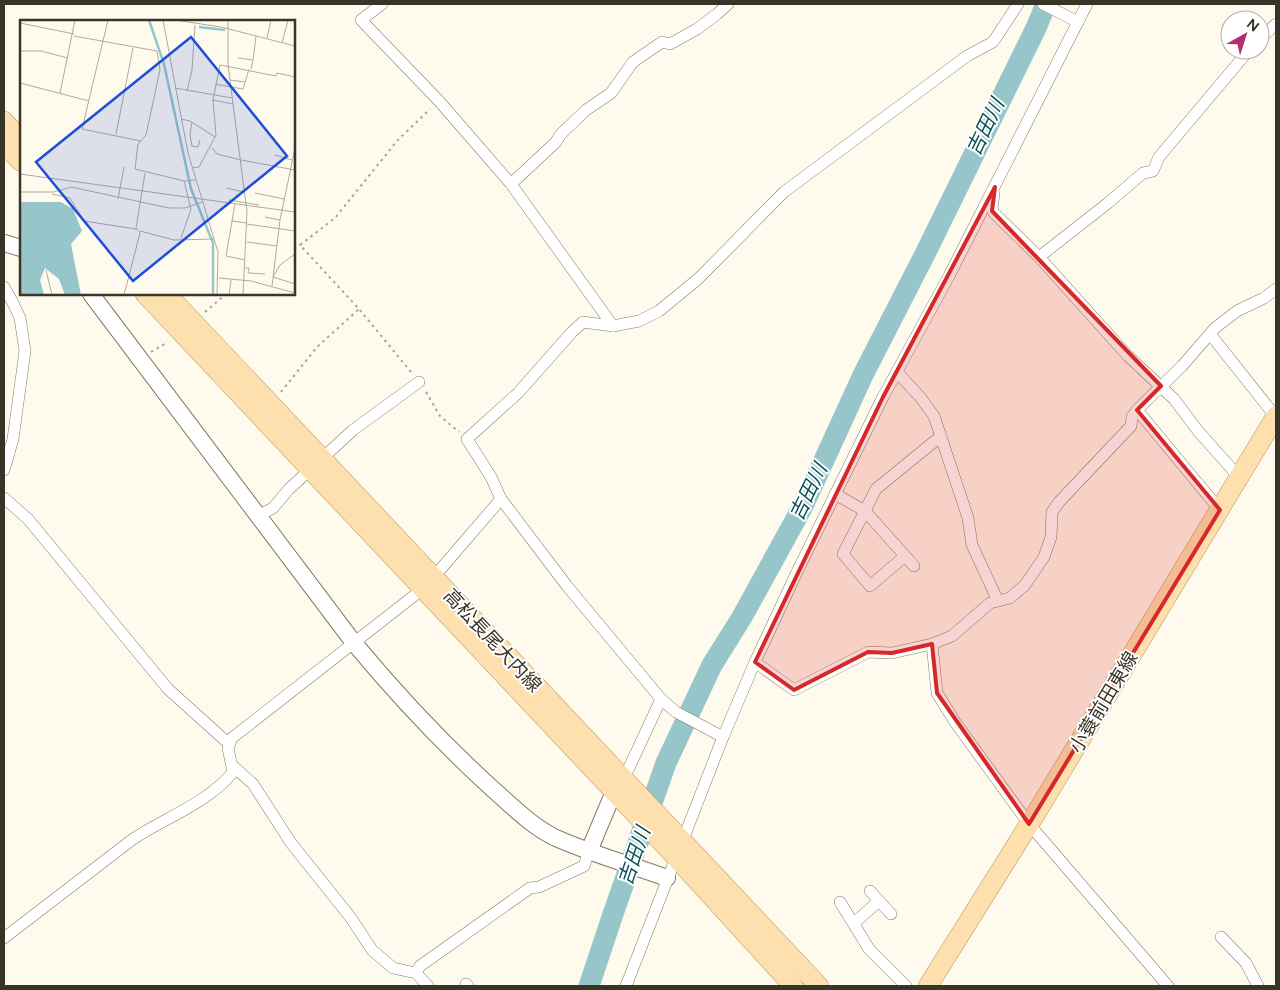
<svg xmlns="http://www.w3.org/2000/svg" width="1280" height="990" viewBox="0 0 1280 990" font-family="Figtree,'Noto Sans JP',sans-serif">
<rect width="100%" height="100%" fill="#fffaee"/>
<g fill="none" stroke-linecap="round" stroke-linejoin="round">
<polyline stroke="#96c5ca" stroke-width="21" points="589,986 613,914 666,763 712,665 742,617 803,506 863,375 925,254 1036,28 1046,4"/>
<g stroke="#877c60" stroke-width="12">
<g id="street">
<polyline points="382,4 361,20 439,101 511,184 613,326"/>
<polyline points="1043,4 1078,22"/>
<polyline points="1260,39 1276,24"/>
<polyline points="511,184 556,142 560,135 586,110 611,93 633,62 662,42 670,44 697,29 717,14 728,4"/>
<polyline points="994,194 992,208 994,213 1039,257 1128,356 1174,399 1198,431 1239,477"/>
<polyline points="1039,257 1108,203 1143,173 1153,171 1159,157 1249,50"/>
<polyline points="4,287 13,303 20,318 25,351 13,439 4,470"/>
<polyline points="1210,334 1276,417"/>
<polyline points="897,372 920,397 934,416 968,518 972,545 998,601"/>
<polyline points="1137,410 1220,510"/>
<polyline points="835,494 865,511 914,566"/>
<polyline points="4,498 28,519 168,689 228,743"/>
<polyline points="258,516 273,508 289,489 353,430 419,382"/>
<polyline points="905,556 870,586 843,554 876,489 941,436"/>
<polyline points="932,644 937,693 955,722 1029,824 1168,986"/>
<polyline points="755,662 794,690 868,652 892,653 932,644 952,636 990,603 1010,598 1025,585 1044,557 1051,537 1052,512 1059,502 1131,426 1132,417 1137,410 1182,366 1215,328 1237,311 1264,298 1276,289"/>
<polyline points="723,737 676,712 661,699 567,586 501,499 491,477 467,439 518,393 572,332 583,322 613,326 639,321 659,311 698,279 784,192 967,56 993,42 1018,4"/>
<polyline points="233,766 253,784 291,843 351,918 372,950 393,968 416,973 428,986"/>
<polyline points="622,783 661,699"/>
<polyline points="870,891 891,914"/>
<polyline points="840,902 869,949 906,986"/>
<polyline points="854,923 879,901"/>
<polyline points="1221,937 1246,963 1258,986"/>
<path d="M4,938L133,839C166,817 208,803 233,772L228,748L232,738L415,595L439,571L501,499"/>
<polyline points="416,973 420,966 530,888 539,887 584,866 589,851"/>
<polyline points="466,984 468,986"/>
<polyline points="626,986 723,737 755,662 797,572 883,397 949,276 1087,4"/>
</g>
</g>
<g stroke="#877c60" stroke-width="18">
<g id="secondary">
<polyline points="4,243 21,248"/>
<path d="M91,294L354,643C398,696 445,746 496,792C515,809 533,827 556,838C592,854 631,865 667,878"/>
<polyline points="589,851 610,801 615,794"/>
</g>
</g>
<g stroke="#b7965b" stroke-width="20">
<g id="primary">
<polyline points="4,121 21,140"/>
<polyline points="4,144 21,162"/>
<polyline points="145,294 670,851 793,986"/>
<polyline points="167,294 819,986"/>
<polyline points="928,986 1035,815 1276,416"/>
</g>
</g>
<g stroke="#a8a397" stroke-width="2" stroke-dasharray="2.5 4" stroke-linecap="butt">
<polyline points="294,249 300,245"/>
<polyline points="205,312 226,294"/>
<polyline points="151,352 168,342"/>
<polyline points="411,372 359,309 300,245 335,218 397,141 430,109"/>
<polyline points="281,392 317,347 359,309"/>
<polyline points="426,392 440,416 459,432"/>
</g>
<use href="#street" stroke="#fff" stroke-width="11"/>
<use href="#secondary" stroke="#fff" stroke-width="16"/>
<use href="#primary" stroke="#fde0ad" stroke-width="19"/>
</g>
<path fill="#d62828" fill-opacity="0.2" stroke="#d62828" stroke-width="4" stroke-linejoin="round" d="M995,187L992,211L1161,386L1137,410L1220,510L1029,824L937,693L932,644L892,653L868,652L794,690L755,662L883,397Z"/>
<g text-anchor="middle" stroke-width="4" stroke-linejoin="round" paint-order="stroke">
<g font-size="19" fill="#393428" stroke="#fff">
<text transform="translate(493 640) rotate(47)" y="7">高松長尾大内線</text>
<text transform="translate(1103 702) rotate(-59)" y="7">小蓑前田東線</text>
</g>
<g font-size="20" font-style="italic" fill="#074f55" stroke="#fff">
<text transform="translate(985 127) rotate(-64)" y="7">吉田川</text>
<text transform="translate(808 492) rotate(-64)" y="7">吉田川</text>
<text transform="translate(634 856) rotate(-71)" y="7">吉田川</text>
</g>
</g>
<g transform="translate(20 20)">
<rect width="275" height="275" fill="#fffaee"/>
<path d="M0,182H41L53,189L62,211L51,224L61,275H45L39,259L25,248L20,260L24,275H0Z" fill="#96c5ca"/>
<path fill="none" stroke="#96c5ca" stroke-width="2.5" d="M129,0L144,44L171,169L193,223V275M179,7L205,10"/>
<path fill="none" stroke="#b0ab9f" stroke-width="1" d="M88,0L62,109L121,121M143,0L168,133L198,232L197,275M155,0L201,7L275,26M208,0V45L227,192L223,275M0,3L54,14M54,16L137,31L140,50L126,115L118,124L115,149L164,161L175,160M247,18L251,0M262,23L268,0M0,31H21L48,38M218,38L233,40L231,49M233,40L236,16M210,60L225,62M0,63L69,81M195,64L211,67M211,67L223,69L229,49M155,68L212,78M167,71L172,50L175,5M40,73L55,0M193,80L213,84M161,99L170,101L195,117M172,102L170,115L172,126L178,127L180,120M96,114L113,28M192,128L197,134L221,140L275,150M255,135L272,140M172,148L179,147L196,115L193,80L200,45L256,56L257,53L275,57M0,154L275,192M206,168L224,172M0,172H34L51,167L149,188H165L182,182M235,173L264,179M32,174L50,178L64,201L116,209M98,179L104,147M209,180L239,185M215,184L206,236L225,240M245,197L260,200M212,201L227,203M227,204L275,211M120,211L154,220L194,219M161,218L171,189L164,161M227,222L257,226M275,234L260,245L253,257L275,264M225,248H229L228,253L245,254M26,250L32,275M199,258L231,261L275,273M252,266L260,200L275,128M104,275L120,213L116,208L125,153M209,275L211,260"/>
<path fill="#1d4ed8" fill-opacity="0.15" stroke="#1d4ed8" stroke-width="2.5" d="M171,17L267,136L113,261L16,142Z"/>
<rect width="275" height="275" fill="none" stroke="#393428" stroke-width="2.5"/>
</g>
<rect width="1280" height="990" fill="none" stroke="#393428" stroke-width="10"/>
<g transform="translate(1245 35) rotate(39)"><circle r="24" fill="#ffffff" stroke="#b0aea9"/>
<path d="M0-4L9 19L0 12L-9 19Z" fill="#b52d6e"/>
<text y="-8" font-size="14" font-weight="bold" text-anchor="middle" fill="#393428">N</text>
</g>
</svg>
